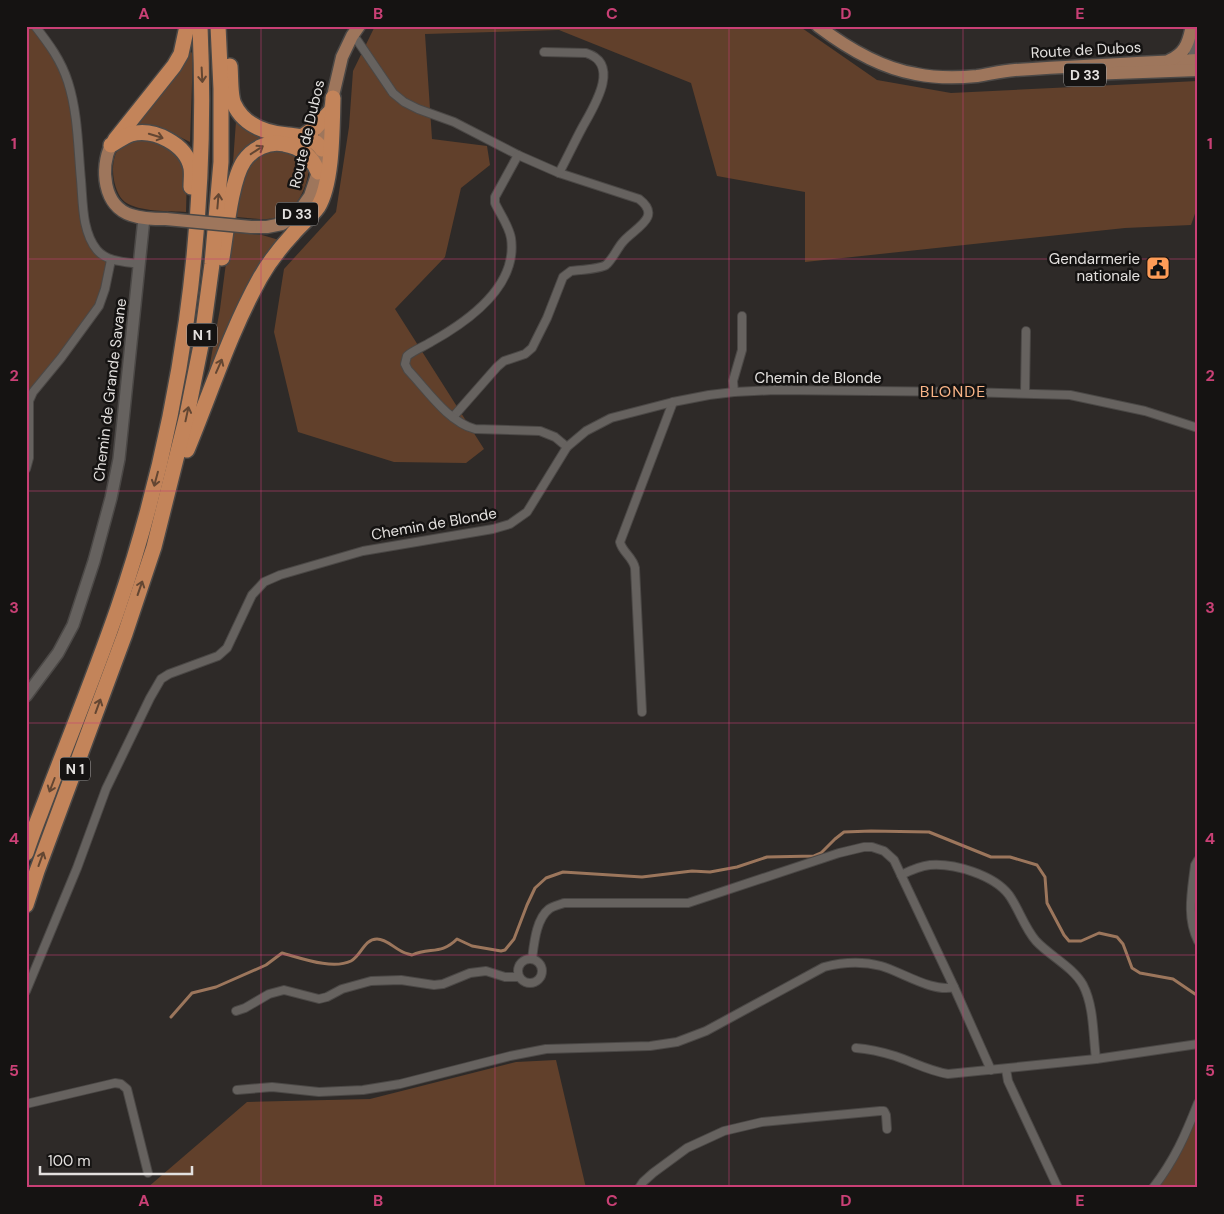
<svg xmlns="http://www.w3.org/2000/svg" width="1224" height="1214" viewBox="0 0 1224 1214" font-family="'DM Sans',sans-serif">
<rect width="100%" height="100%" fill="#2e2a28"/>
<g fill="#61402b">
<polygon points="26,26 35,26 69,83 90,239 111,260 99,306 33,392 26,469"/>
<polygon points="375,26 799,26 877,80 951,93 1198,81 1198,205 1191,225 1125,228 805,262 805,192 717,176 691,83 559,30 425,34 432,139 487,146 490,165 461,188 445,257 395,309 484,449 466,463 394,462 298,432 274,332 284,269 336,212 349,127 353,71"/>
<polygon points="190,52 193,53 190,142 158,126 135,126 182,69"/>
<path d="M236,121C245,131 253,135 266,138L232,177Z"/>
<path d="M143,140L164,143L181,153L187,174L186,212C170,211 139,212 125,202C112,192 108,157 121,146C126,141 136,141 143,140Z"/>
<path d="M292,149L309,166C308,187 297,212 274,218C263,221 247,217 235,217C238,199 245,159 265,151C272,149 284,150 292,149Z"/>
<polygon points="230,232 262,235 279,240 207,380 220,309"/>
<polygon points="556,1060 586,1188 147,1188 247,1102 370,1099 516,1062"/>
<polygon points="1198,1103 1198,1188 1153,1188 1164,1174"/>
</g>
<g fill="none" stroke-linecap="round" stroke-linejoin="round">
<path stroke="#9c765c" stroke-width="3" d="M171,1017L192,993L216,987L266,965L282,953C301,958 332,970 351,961C361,956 364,939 377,939C386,939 393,947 401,951C404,953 408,954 412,955C430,947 441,955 457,939L472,946L501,951L505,950L514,939L527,905L535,888L546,878L563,872L642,877L692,871L710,872L737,867L767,857L814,856L821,853L835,839L844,832L871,831L929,832L991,857H1010L1037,865L1045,877L1047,903L1064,935L1069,941H1081L1099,933L1117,937L1123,944L1132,968L1140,973L1173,979L1198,996"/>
<g stroke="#4b4846" stroke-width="10">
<g id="street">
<path d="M35,26C49,44 61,60 68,82C78,113 78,148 81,180C83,203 82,232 97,250C107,262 126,262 140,264"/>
<path d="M352,36L357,40L393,93L404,102L418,109L454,122L518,155L559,173L639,199C664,218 632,229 622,243C617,249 612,260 606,265C600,269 579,270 571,271L563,277L547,318L532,348L525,354L504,361L497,367L453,417"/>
<polyline points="1192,38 1193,64"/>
<path d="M544,52L586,53C622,64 593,108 582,128C574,143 567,158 559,173"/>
<path d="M518,155L495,197V203C500,214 509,226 511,238C518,286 467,322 431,342C423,347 414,350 407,356L405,364L408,370C427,390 448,422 475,429L540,431L555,437L567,447"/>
<polyline points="734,392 733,381 742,350 742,316"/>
<polyline points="1025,393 1026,331"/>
<polyline points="26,469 29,458 29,401 33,392 61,358 99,306 105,289 111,260"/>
<path d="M642,712L635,568C633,557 622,552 620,542L673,402"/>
<path d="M1198,860L1195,865C1192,891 1186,917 1198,941"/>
<path d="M901,875C909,871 921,866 930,865C954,863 994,875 1009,895C1019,909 1024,927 1036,941C1050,956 1073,967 1083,985C1094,1006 1093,1035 1096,1059"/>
<circle cx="530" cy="971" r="12"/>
<path d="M532,959C534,944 536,919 549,909C553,906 559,905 564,903H688L839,853L864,847H872L884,851L894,860L954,987L991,1070"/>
<polyline points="26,991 77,868 106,789 150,698 161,679 169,674 218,656 227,648 252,595 264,582 280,575 363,551 493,529 510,524 527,512 567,447 586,431 611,418 673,402 709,395 734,392 775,390 967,392 1070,395 1145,411 1198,428"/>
<polyline points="236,1011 245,1008 269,994 284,990 319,999 327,997 342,989 371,981 401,980 434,985 443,984 470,973 486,971 505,977 519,977"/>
<path d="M856,1048C869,1049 882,1052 895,1056C913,1062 929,1071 948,1074L1096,1059L1198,1044"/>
<polyline points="1006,1069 1008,1081 1058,1188"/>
<path d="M237,1090L272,1087L319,1092L363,1090L400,1084L510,1056L546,1049L650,1046L677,1042L706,1031L824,967C843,962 862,961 881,966C902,972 933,993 954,987"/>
<polyline points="26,1104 115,1083 121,1084 127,1089 148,1173"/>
<polyline points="639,1188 643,1182 653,1173 687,1148 724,1131 762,1122 880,1111 884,1111 886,1115 887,1129"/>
<path d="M1153,1188C1175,1159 1185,1136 1198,1103"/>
</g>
</g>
<g stroke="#4b4846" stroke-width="14">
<polyline id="secondary" points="26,696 58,653 73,625 94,561 111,498 119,459 144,218"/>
</g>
<g stroke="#4b4846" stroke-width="15">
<g id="primary">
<path d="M818,26C847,48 880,68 916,74C936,78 957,78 977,76C990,74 1002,71 1015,70C1076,66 1137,63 1198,60"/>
<path d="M1170,60C1184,54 1188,44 1191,30"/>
<polyline points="1088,74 1198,70"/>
<path d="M111,145C100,168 103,206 131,215C142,219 154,219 166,219"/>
<polyline points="251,227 267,227 282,224 298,213 310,196 318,172 329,113 342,57 352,36 359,26"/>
</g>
</g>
<g stroke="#4b4846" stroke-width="18">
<g id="highway">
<path d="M230,66C231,76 230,96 234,104C244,126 266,133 288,135C303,137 312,136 322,149"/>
<polyline points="303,136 315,128 329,113"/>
<polyline points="115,140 174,66 181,54 187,26"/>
<path d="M111,145C117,142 124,136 131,134C154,128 186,144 191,168C192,174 191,181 191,187"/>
<path d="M222,258C226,234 231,180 244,161C253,148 269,141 284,144C302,147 311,156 318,172"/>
<path d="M187,450C211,392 230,332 260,278C269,262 280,248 292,235C300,225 311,217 318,207C333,183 332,126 333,98"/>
<path d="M26,853C33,831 42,810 50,788C73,728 97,669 118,608C182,421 209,223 200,26"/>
<polyline points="26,905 37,871 125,634 154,547 187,415 201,345 212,264 221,162 221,89 218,26"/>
</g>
</g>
<use href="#street" stroke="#66625f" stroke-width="8"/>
<use href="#secondary" stroke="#66625f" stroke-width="11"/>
<use href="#primary" stroke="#9e765c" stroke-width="12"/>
<use href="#highway" stroke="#c3845a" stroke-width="15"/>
<g stroke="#4b4846" stroke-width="15" stroke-linecap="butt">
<polyline id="primary-bridge" points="166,219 251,227"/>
</g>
<use href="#primary-bridge" stroke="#9e765c" stroke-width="12"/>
</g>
<defs><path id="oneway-shaft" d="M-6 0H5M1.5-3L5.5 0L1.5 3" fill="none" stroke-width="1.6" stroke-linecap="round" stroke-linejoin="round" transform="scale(1.25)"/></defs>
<g stroke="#634632">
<use href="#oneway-shaft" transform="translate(202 75) rotate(87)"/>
<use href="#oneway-shaft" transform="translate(156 136) rotate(17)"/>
<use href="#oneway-shaft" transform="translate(257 150) rotate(-33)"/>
<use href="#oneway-shaft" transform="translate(218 201) rotate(-85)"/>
<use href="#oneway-shaft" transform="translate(219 366) rotate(-66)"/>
<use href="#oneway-shaft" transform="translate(187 414) rotate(-78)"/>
<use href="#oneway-shaft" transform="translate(156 479) rotate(105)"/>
<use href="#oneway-shaft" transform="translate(140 588) rotate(-71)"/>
<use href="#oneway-shaft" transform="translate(98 706) rotate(-70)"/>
<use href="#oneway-shaft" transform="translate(52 785) rotate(111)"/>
<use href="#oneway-shaft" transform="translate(41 859) rotate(-70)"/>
</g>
<path fill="none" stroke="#c94075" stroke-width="1" stroke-opacity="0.55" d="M261,26V1188M495,26V1188M729,26V1188M963,26V1188M26,259H1198M26,491H1198M26,723H1198M26,955H1198"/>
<defs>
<g id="civic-square" transform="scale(1.25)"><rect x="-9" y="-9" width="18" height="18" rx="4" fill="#fe9c57" stroke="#151312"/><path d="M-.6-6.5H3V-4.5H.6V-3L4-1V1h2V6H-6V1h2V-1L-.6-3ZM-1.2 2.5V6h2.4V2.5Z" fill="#111"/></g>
</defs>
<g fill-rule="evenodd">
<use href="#civic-square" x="1158" y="268"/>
</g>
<g text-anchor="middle" stroke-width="5" stroke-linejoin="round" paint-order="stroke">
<g fill="#151312" stroke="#a5a2a1" stroke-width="1">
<rect x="1064" y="63.5" width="42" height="23" rx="4"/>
<rect x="276" y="202.5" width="42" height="23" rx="4"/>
<rect x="187" y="323.5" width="30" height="23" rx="4"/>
<rect x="60" y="757.5" width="30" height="23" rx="4"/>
</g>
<g font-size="14" font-weight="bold" fill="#e3e0de">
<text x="1085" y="80">D 33</text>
<text x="297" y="219">D 33</text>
<text x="202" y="340">N 1</text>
<text x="75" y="774">N 1</text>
</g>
<g font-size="15" fill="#e3e0de" stroke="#151312">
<text transform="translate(1086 50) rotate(-3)" y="5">Route de Dubos</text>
<text transform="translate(307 134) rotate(-77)" y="5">Route de Dubos</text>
<text x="818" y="383">Chemin de Blonde</text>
<text transform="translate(110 390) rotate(-83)" y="5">Chemin de Grande Savane</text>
<text transform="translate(434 524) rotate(-10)" y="5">Chemin de Blonde</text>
</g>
<g font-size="15" fill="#e3e0de" stroke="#151312" text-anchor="end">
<text x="1140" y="264">Gendarmerie<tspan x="1140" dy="17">nationale</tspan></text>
</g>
<g font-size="16" letter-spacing="1" fill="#f9b487" stroke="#151312">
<text x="953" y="397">BLONDE</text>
</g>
</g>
<rect width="1224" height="1214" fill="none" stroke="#151312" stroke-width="55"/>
<path d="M40 1166v8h152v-8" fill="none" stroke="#e3e0de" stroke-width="2.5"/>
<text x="48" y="1166" font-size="15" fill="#e3e0de" stroke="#151312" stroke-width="4" paint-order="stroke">100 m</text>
<rect x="28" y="28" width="1168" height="1158" fill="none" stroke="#c94075" stroke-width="2"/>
<g font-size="16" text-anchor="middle" font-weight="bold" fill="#c94075">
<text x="144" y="19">A</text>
<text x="378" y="19">B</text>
<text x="612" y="19">C</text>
<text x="846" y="19">D</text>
<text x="1080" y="19">E</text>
<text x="14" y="149">1</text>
<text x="1210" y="149">1</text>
<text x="14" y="381">2</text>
<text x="1210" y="381">2</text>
<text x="14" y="613">3</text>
<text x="1210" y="613">3</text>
<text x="14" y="844">4</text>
<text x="1210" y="844">4</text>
<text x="14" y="1076">5</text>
<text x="1210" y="1076">5</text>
<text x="144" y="1206">A</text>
<text x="378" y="1206">B</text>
<text x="612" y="1206">C</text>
<text x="846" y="1206">D</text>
<text x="1080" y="1206">E</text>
</g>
</svg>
